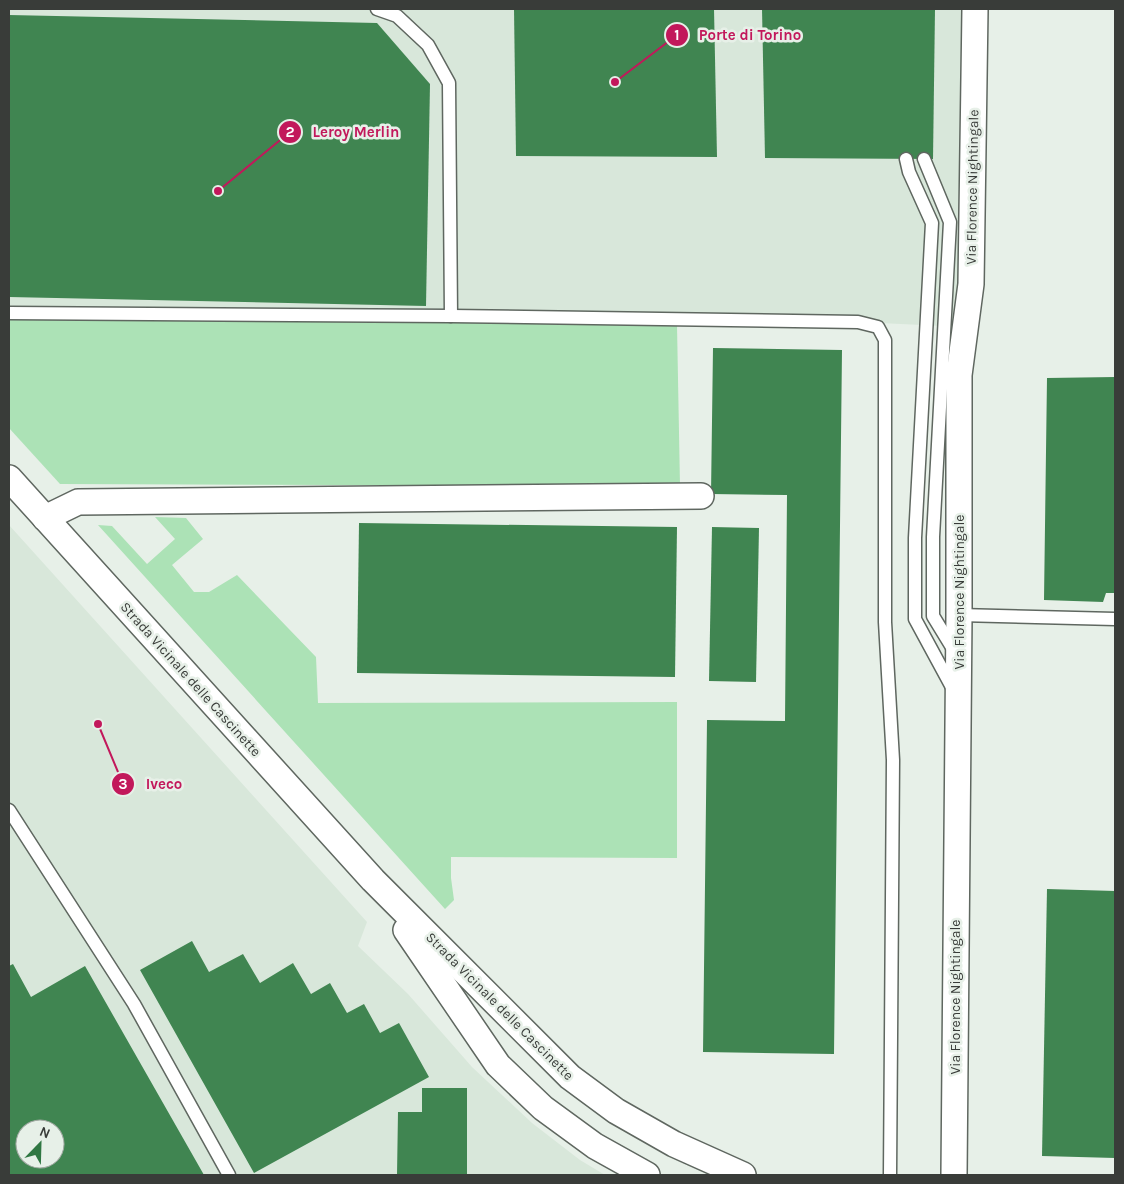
<svg xmlns="http://www.w3.org/2000/svg" width="1124" height="1184" viewBox="0 0 1124 1184" font-family="Karla,sans-serif">
<rect width="100%" height="100%" fill="#e7f0e8"/>
<g fill="#d8e7da" fill-rule="evenodd">
<polygon points="9,9 975,9 965,327 858,322 9,313"/>
<path d="M9,525L367,922L358,946L408,994L472,1067L532,1123L580,1160L605,1175H9ZM25,1129H55V1159H25Z"/>
</g>
<g fill="#ace2b6">
<polygon points="9,317 677,325 680,486 60,484 9,428"/>
<polygon points="155,517 186,518 203,539 172,565 194,592 209,592 237,575 316,657 318,703 677,702 677,858 451,857 451,878 454,900 445,909 98,525 112,526 147,564 175,539"/>
</g>
<g fill="#408551" fill-rule="evenodd">
<polygon points="514,9 714,9 717,157 516,156"/>
<polygon points="762,9 935,9 933,159 765,158"/>
<polygon points="9,15 377,23 430,84 426,306 9,297"/>
<polygon points="713,348 842,350 834,1054 703,1052 707,720 785,721 787,495 711,494"/>
<polygon points="1115,377 1115,593 1106,593 1103,602 1044,600 1047,378"/>
<polygon points="359,523 677,527 675,677 357,673"/>
<polygon points="712,527 759,528 756,682 709,681"/>
<polygon points="1047,889 1115,891 1115,1158 1042,1156"/>
<polygon points="192,941 209,972 243,954 260,983 293,963 311,994 330,983 347,1013 364,1004 380,1033 399,1023 429,1077 254,1173 140,970"/>
<path d="M13,964L31,997L85,966L204,1175H9V966ZM25,1129H55V1159H25Z"/>
<polygon points="422,1088 467,1088 467,1175 397,1175 398,1112 422,1112"/>
</g>
<g fill="none" stroke-linecap="round" stroke-linejoin="round">
<g stroke="#5f6760" stroke-width="15">
<g id="lane">
<polyline points="906,159 909,172 932,223 915,538 915,619 954,691"/>
<polyline points="924,159 950,222 933,537 933,616 955,652"/>
<polyline points="9,313 451,316 449,83 428,45 397,16 377,9"/>
<polyline points="451,316 858,322 878,327 885,340 885,622 893,760 890,1175"/>
<polyline points="959,615 1115,619"/>
<polyline points="9,810 134,1004 229,1175"/>
</g>
</g>
<g stroke="#5f6760" stroke-width="28">
<g id="street">
<polyline points="9,478 373,880 570,1077 616,1111 674,1144 743,1175"/>
<polyline points="45,518 78,502 701,496"/>
<polyline points="406,930 498,1065 543,1108 595,1146 647,1175"/>
<polyline points="954,1175 959,615 959,375 971,284 975,9"/>
</g>
</g>
<use href="#lane" stroke="#fff" stroke-width="12"/>
<use href="#street" stroke="#fff" stroke-width="25"/>
</g>
<g text-anchor="middle" stroke-width="5" stroke-linejoin="round" paint-order="stroke">
<g font-size="14" fill="#393c39" stroke="#e7f0e8">
<text transform="translate(972 187) rotate(-89)" y="5">Via Florence Nightingale</text>
<text transform="translate(959 592) rotate(-90)" y="5">Via Florence Nightingale</text>
<text transform="translate(191 679) rotate(48)" y="5">Strada Vicinale delle Cascinette</text>
<text transform="translate(955 997) rotate(-90)" y="5">Via Florence Nightingale</text>
<text transform="translate(500 1006) rotate(45)" y="5">Strada Vicinale delle Cascinette</text>
</g>
</g>
<path fill="none" stroke="#c2185b" stroke-width="2" d="M615 82L677 35M218 191L290 132M98 724L123 784"/>
<g fill="#c2185b" stroke="#e7f0e8" stroke-width="2">
<circle cx="615" cy="82" r="5"/>
<circle cx="218" cy="191" r="5"/>
<circle cx="98" cy="724" r="5"/>
<circle cx="677" cy="35" r="12"/>
<circle cx="290" cy="132" r="12"/>
<circle cx="123" cy="784" r="12"/>
</g>
<g font-size="15" text-anchor="middle" font-weight="bold" fill="#fff">
<text x="677" y="40">1</text>
<text x="290" y="137">2</text>
<text x="123" y="789">3</text>
</g>
<g font-size="15" text-anchor="middle" font-weight="bold" fill="#c2185b" stroke="#e7f0e8" stroke-width="5" stroke-linejoin="round" paint-order="stroke">
<text x="750" y="40">Porte di Torino</text>
<text x="356" y="137">Leroy Merlin</text>
<text x="164" y="789">Iveco</text>
</g>
<rect width="1124" height="1184" fill="none" stroke="#393c39" stroke-width="20"/>
<g transform="translate(40 1144) rotate(23)"><circle r="24" fill="#e7f0e8" stroke="#a1a8a2"/>
<path d="M0-4L9 19L0 12L-9 19Z" fill="#307743"/>
<text y="-8" font-size="14" font-weight="bold" text-anchor="middle" fill="#393c39">N</text>
</g>
</svg>
